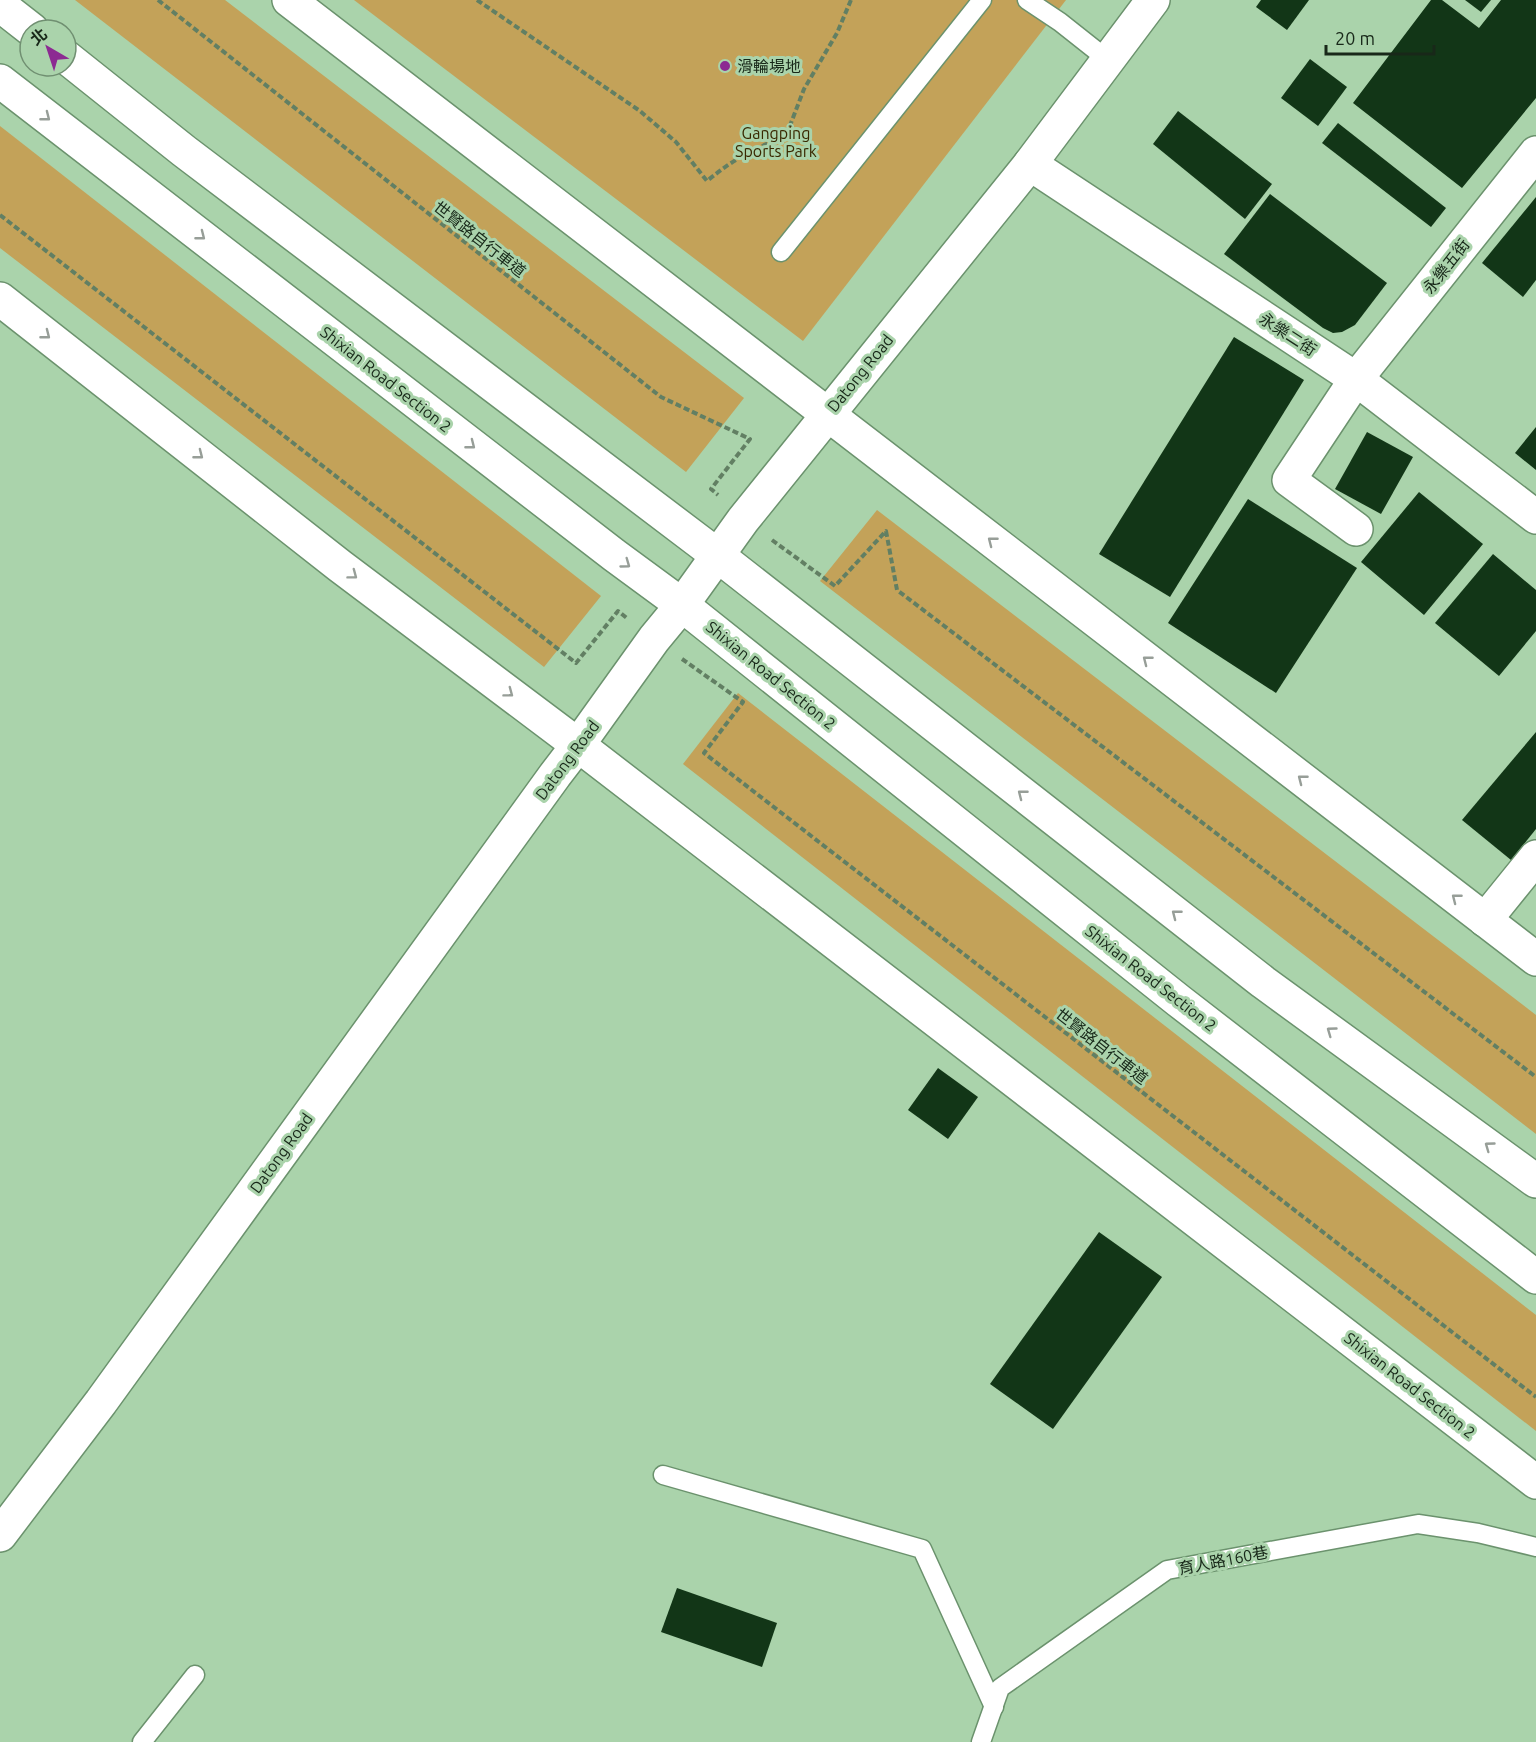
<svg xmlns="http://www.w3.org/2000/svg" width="1536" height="1742" viewBox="0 0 1536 1742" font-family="Ubuntu,'Noto Sans TC',sans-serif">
<rect width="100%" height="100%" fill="#aad3ab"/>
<g fill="#c3a259">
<polygon points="75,0 225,0 744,398 686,472"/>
<polygon points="354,0 1066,0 803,341"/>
<polygon points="0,126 601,596 544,667 0,248"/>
<polygon points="877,510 1536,1015 1536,1134 820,581"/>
<polygon points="738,693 1536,1315 1536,1431 683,764"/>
</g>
<g fill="#123617">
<polygon points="1261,0 1309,0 1287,30 1256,7"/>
<polygon points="1431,0 1442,0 1479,28 1501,0 1536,0 1536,98 1462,188 1353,103"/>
<polygon points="1465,0 1491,0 1481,12"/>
<polygon points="1310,59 1347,87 1318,126 1281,98"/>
<polygon points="1178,111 1272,184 1245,219 1153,144"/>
<polygon points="1338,123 1446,208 1431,227 1322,143"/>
<polygon points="1270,194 1387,283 1355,325 1342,332 1333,333 1323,328 1224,254"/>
<polygon points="1536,197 1536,280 1523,297 1482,263"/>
<polygon points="1234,337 1304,380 1170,597 1099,554"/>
<polygon points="1536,427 1536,470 1515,453"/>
<polygon points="1367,432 1413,457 1381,514 1335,489"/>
<polygon points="1419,492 1483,544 1424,615 1361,562"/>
<polygon points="1248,499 1357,568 1276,693 1168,623"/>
<polygon points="1493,554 1536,590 1536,631 1499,676 1435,623"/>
<polygon points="1536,732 1536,829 1511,860 1462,820"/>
<polygon points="938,1068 978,1097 948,1139 908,1110"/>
<polygon points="1099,1232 1162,1277 1053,1429 990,1384"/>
<polygon points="677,1588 777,1623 762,1667 661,1632"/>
</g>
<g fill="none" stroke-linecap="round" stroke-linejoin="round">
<g stroke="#6b926d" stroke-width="21">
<g id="service">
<polyline points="1027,0 1060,22 1108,60"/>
<polyline points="781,252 982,0"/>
<polyline points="663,1475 922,1549 994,1707"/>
<polyline points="142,1742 195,1675"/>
<polyline points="981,1742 1000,1688 1167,1570 1418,1524 1478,1533 1536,1547"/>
</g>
</g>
<g stroke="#6b926d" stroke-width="36">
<g id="minor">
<polyline points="289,0 1536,959"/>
<polyline points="1030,164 1356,379 1536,517"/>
<polyline points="0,299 340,566 578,745 1536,1482"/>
<polyline points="1356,529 1289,480 1356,379 1536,153"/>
<polyline points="1485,920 1536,857"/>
</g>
</g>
<g stroke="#6b926d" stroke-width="36">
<polyline id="tertiary" points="0,1535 101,1402 555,775 578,745 654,639 682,605 743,520 1030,164 1153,0"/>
</g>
<g stroke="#6b926d" stroke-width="36">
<g id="primary">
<polyline points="0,5 32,30"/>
<polyline points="66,57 184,151 717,555 1263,982 1536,1181"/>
<polyline points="0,81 614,555 682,605 1179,1001 1536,1277"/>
</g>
</g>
<g stroke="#627f63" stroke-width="4" stroke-dasharray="6 3" stroke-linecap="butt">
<polyline points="158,0 661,397 750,439 711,489 718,495"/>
<path d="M477,0L640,111L676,142L707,181C735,158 753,149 786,136L804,89L837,33L851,0"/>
<polyline points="0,215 576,663 618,611 628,619"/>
<polyline points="772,540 835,586 886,531 897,590 1536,1077"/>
<polyline points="682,659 743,702 704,753 1536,1397"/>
</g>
<use href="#service" stroke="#fff" stroke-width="18"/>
<use href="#minor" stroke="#fff" stroke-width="33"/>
<use href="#tertiary" stroke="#fff" stroke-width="33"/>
<use href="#primary" stroke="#fff" stroke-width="33"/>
</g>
<defs><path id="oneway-chevron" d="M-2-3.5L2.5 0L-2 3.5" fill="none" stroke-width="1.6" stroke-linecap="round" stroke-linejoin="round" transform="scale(1.5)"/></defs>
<g stroke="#979e98">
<use href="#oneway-chevron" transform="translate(46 117) rotate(38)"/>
<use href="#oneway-chevron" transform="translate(201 236) rotate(38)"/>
<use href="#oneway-chevron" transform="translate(46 335) rotate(38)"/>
<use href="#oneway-chevron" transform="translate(471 445) rotate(38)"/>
<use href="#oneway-chevron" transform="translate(199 455) rotate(38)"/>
<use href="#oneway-chevron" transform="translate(992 541) rotate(-142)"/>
<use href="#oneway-chevron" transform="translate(626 564) rotate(36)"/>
<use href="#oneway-chevron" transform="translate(353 575) rotate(37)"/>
<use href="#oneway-chevron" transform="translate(1147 660) rotate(-142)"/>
<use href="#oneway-chevron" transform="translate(509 693) rotate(37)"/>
<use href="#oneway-chevron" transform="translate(1302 779) rotate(-142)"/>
<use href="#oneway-chevron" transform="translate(1022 794) rotate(-142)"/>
<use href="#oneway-chevron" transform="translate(1456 898) rotate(-142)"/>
<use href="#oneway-chevron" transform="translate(1176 914) rotate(-142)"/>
<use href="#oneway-chevron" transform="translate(1331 1031) rotate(-144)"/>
<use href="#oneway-chevron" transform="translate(1489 1146) rotate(-144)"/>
</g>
<circle fill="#8c2a92" stroke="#aad3ab" stroke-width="2" cx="725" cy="66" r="6"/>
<g text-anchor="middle" stroke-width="6" stroke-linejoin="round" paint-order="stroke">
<g font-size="16" fill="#182819" stroke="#aad3ab" text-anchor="start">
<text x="737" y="72">滑輪場地</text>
</g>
<g font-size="16" fill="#392800" stroke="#aad3ab">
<text x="776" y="139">Gangping<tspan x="776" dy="18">Sports Park</tspan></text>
</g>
<g font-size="16" fill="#182819" stroke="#aad3ab">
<text transform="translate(480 239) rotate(38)" y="6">世賢路自行車道</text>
<text transform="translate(1446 266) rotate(-52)" y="6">永樂五街</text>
<text transform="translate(1288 334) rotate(33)" y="6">永樂二街</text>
<text transform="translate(860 373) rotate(-51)" y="6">Datong Road</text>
<text transform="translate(386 379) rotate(38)" y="6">Shixian Road Section 2</text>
<text transform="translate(771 675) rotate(39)" y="6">Shixian Road Section 2</text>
<text transform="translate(567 760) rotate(-53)" y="6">Datong Road</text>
<text transform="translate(1151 978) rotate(38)" y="6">Shixian Road Section 2</text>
<text transform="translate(1102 1046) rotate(38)" y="6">世賢路自行車道</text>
<text transform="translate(281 1153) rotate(-54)" y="6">Datong Road</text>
<text transform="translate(1410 1385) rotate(38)" y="6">Shixian Road Section 2</text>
<text transform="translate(1223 1560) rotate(-11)" y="6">育人路160巷</text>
</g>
</g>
<g transform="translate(48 48) rotate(321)"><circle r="28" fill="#aad3ab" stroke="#708f71" stroke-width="1.5"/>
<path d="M0-4.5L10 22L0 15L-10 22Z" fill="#8c2a92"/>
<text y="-9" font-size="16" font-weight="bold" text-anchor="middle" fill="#182819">北</text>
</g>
<path d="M1326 45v9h108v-9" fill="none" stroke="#182819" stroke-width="3"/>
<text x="1335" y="45" font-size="18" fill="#182819" stroke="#aad3ab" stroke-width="4.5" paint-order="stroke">20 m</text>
</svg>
